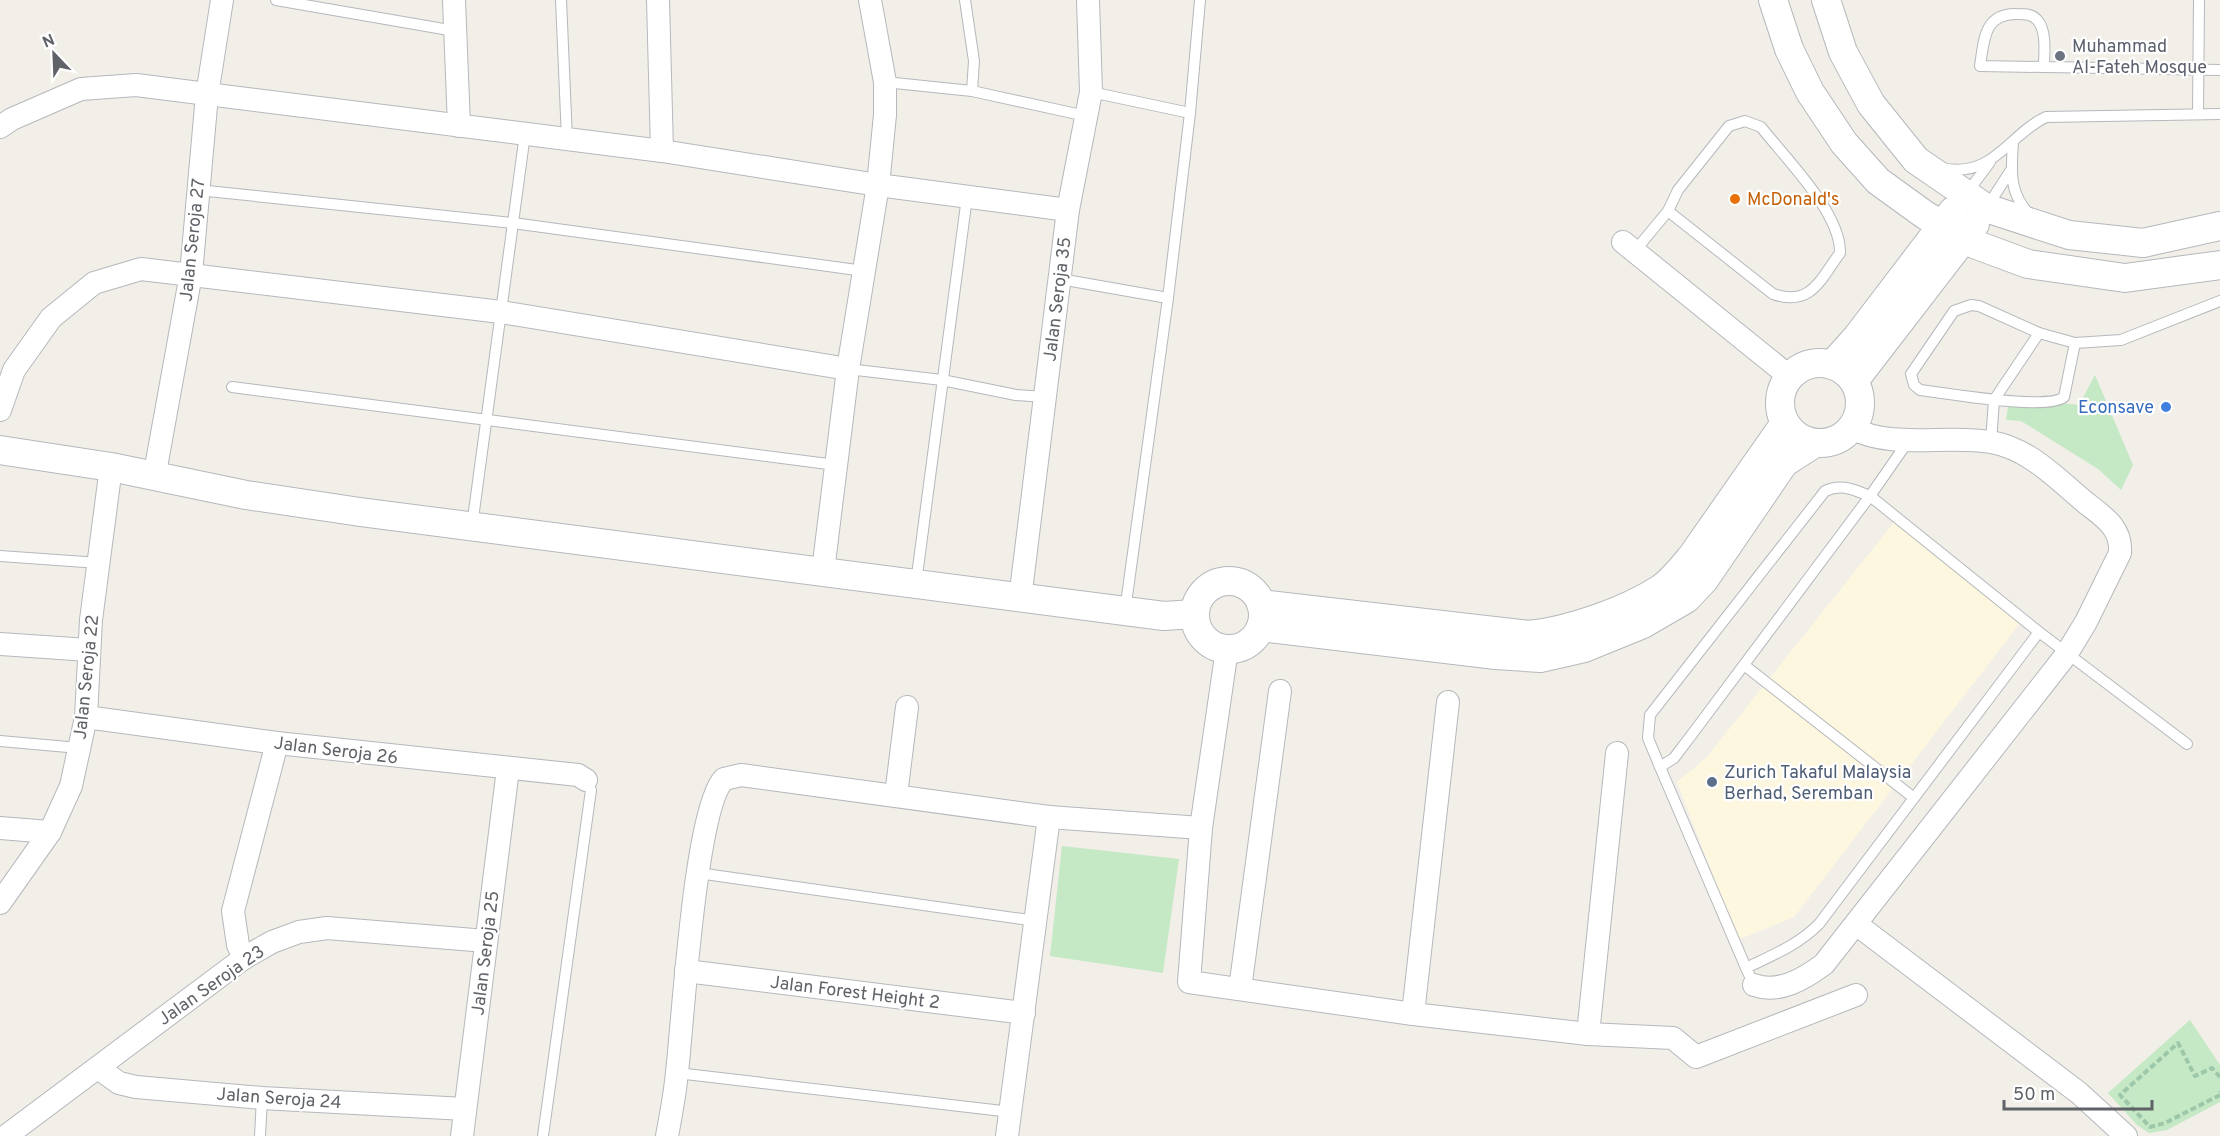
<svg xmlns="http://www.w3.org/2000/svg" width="2220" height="1136" viewBox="0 0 2220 1136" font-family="Overpass,sans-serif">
<rect width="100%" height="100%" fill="#f1efe8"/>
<polygon fill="#fef7e0" points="1895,521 2023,619 1794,917 1738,940 1677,782 1706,758"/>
<g fill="#c5e8c5">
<polygon points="2095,375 2133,465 2121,490 2098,469 2021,421 2006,420 2008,407 2043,401 2079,405"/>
<polygon points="1062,846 1179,859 1163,973 1050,956"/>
<polygon points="2190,1020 2220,1065 2220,1102 2167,1130 2149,1133 2137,1125 2108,1093"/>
</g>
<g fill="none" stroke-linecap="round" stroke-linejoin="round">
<g stroke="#b5b8bc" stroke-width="12">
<g id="service">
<polyline points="276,0 455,31"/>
<polyline points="561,0 567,139"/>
<polyline points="965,0 974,61 972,91"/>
<path d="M2044,67C2044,54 2047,32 2038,21C2033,14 2025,14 2017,14C1984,13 1984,40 1980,66L2220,70"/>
<polyline points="885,82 972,91 1086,116"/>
<polyline points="1091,92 1190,113"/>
<polyline points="2198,114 2199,0"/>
<path d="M2013,143C2011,171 2009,194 2030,215"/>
<path d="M1942,168C1993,179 2008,135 2046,117L2220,114"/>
<polyline points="198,190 513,223 864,271"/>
<polyline points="1967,193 1990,162"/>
<polyline points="1987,207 2011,170"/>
<path d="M1634,252L1668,211L1678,190L1729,126L1745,121L1761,127C1786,159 1841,213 1840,253C1820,280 1811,307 1773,294L1668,211"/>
<polyline points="1060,279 1168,298"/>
<path d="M1971,305L1979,306L2039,333L2075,343L2064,397C2047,411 1946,393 1920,390L1914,385L1911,374L1954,311Z"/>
<polyline points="2075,343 2121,340 2220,301"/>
<polyline points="848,369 942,380 1016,395 1045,397"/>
<polyline points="232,387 836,465"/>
<path d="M1909,440L1870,496L1693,733L1674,758L1660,767L1648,738L1650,715L1825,491C1842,483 1854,490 1870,496L2039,632"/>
<polyline points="1991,442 1994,400 2039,333"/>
<polyline points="472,526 525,134"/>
<polyline points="0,556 99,563"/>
<polyline points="916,583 967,197"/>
<polyline points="1125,611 1168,298 1190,113 1200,0"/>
<polyline points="1744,665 1914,798"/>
<polyline points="0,741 79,748"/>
<polyline points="1660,767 1746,968"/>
<polyline points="698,873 1036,921"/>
<path d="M1754,985L1746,968C1773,955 1798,945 1819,924L2039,632L2187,744"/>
<polyline points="677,1073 1011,1112"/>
<polyline points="260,1136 262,1098"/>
<polyline points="543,1136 591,790 586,780"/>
</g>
</g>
<g stroke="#b5b8bc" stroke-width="24">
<g id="minor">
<polyline points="454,0 459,126"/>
<polyline points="658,0 662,151"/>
<polyline points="0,127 12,119 81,89 136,85 662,151 878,185 1068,210"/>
<polyline points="1623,242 1790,377"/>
<polyline points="0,410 14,370 51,318 94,283 141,269 501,312 848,369"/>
<polyline points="154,478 191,274 207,95 222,0"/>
<polyline points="823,571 848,369 878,185 885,115 885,82 870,0"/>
<polyline points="1020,599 1068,210 1091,92 1088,0"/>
<polyline points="0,644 89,650"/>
<polyline points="1227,649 1201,828 1189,982 1413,1014 1588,1034 1673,1038 1696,1057 1856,995"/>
<polyline points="86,717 277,743 578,775 586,780"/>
<polyline points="896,795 907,707"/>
<polyline points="0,828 50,832"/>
<polyline points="0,903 50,832 71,786 86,717 91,620 111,467"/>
<polyline points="1856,924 2079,1093 2126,1136"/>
<polyline points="244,958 238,945 233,911 277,743"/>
<polyline points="686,971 1024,1013"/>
<path d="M1754,985C1779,994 1804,979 1824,964L2066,655L2086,622L2120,553C2122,528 2104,517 2086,503C2057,479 2030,449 1991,442C1946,434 1894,450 1851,428"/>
<polyline points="1240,989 1280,691"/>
<polyline points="1413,1014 1448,702"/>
<polyline points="1588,1034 1617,753"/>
<polyline points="98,1068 119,1083 136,1087 262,1098 465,1109"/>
<polyline points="6,1136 244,958 272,942 299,932 327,928 486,941"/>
<polyline points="462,1136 508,769"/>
<path d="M667,1136C671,1115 675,1094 677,1072C683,1021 695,808 724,779L741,775L1049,817L1201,828"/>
<polyline points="1007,1136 1049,817"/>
</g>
</g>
<g stroke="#b5b8bc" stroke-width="30">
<g id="tertiary">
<polyline points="1773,0 1789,49 1810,92 1844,143 1878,181 1925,215 1974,244 2028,264 2125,278 2220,265"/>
<polyline points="1826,0 1843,52 1871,104 1916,160 1986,208 2069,235 2143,243 2220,226"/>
<circle cx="1820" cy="403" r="40"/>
<polyline points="1832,365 1857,337 1953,211"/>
<polyline points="1854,381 1975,224"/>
<polyline points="0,450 111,467 246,495 360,512 1125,611 1164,616 1194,614"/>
<circle cx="1229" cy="615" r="34"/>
<path d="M1261,604L1529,635C1569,631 1626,611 1660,589C1672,581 1682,568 1692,556L1785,423"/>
<polyline points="1261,627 1496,655 1540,658 1584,648 1643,624 1686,599 1704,580 1784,463 1815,443"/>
</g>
</g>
<g stroke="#9cc7a9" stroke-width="4" stroke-dasharray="6 3" stroke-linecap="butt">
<polyline points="2220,1077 2212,1068 2195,1076 2178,1043 2120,1095 2150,1127 2165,1123 2220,1095"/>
<polyline points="2220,1091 2220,1092"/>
</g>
<use href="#service" stroke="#fff" stroke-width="10"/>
<use href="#minor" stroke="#fff" stroke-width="22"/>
<use href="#tertiary" stroke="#fff" stroke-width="28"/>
</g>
<circle fill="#6b7280" stroke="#fff" stroke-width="2" cx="2060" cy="56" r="6"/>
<circle fill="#e8710a" stroke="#fff" stroke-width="2" cx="1735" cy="199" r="6"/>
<circle fill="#3f7fe0" stroke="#fff" stroke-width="2" cx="2166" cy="407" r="6"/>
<circle fill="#5c6f8a" stroke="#fff" stroke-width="2" cx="1712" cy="782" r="6"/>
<g text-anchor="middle" stroke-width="4.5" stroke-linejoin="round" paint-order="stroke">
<g font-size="18" fill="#5b616d" stroke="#fff" text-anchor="start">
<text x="2072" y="52">Muhammad<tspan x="2072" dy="21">Al-Fateh Mosque</tspan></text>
</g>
<g font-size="18" fill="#c56008" stroke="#fff" text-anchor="start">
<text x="1747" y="205">McDonald's</text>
</g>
<g font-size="18" fill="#5f6368" stroke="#fff">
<text transform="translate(192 240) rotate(-84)" y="6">Jalan Seroja 27</text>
<text transform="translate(1057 299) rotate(-83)" y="6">Jalan Seroja 35</text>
<text transform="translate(86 677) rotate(-84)" y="6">Jalan Seroja 22</text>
<text transform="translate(336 750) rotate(7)" y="6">Jalan Seroja 26</text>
<text transform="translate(485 953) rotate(-83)" y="6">Jalan Seroja 25</text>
<text transform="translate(211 985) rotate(-35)" y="6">Jalan Seroja 23</text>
<text transform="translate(855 992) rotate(7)" y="6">Jalan Forest Height 2</text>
<text transform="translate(279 1098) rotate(4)" y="6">Jalan Seroja 24</text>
</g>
<g font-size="18" fill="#366cbe" stroke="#fff" text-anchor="end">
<text x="2154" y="413">Econsave</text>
</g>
<g font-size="18" fill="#4e5e75" stroke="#fff" text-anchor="start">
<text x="1724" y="778">Zurich Takaful Malaysia<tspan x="1724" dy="21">Berhad, Seremban</tspan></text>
</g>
</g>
<g transform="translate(54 54) rotate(337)" stroke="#ffffff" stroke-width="4.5" paint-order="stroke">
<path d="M0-4.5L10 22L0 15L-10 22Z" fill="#5f6368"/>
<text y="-9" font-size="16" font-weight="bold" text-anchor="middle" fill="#5f6368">N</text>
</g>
<path d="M2004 1100v9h148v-9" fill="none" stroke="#5f6368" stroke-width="3"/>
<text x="2013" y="1100" font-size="18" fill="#5f6368" stroke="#ffffff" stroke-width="4.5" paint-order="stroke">50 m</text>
</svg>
